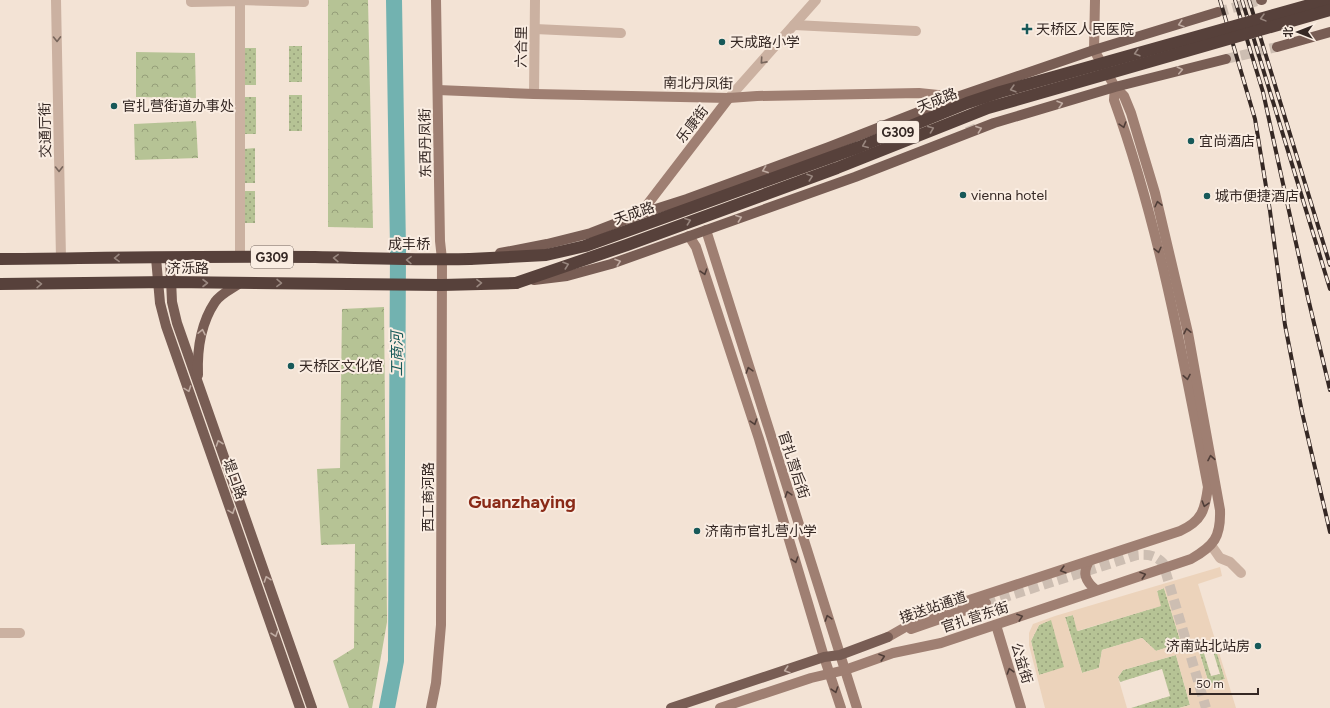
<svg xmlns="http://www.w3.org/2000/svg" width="1330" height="708" viewBox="0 0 1330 708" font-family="Figtree,'Noto Sans SC',sans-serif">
<defs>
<pattern id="grass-dots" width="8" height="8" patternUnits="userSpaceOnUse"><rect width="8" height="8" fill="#b6c395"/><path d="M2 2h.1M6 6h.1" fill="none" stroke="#959e79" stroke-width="1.8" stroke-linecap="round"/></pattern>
<pattern id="park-crowns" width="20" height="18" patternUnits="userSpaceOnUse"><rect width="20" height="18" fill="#b6c395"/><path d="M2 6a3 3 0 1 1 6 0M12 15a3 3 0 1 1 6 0" fill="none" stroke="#959e79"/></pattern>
</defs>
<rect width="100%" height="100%" fill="#f3e3d5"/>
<g fill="url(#grass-dots)">
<rect x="289" y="46" width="13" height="36"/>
<rect x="243" y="48" width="13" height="37"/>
<rect x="289" y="95" width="13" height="36"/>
<rect x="243" y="97" width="13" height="37"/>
<polygon points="255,148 255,183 244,183 244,149"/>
<rect x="245" y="191" width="10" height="32"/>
<polygon points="1164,588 1181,643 1156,651 1142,638 1102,650 1099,668 1082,673 1065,617 1073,615 1078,631 1160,606 1157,591"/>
<polygon points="1052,619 1065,668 1039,675 1031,641 1039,625"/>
<polygon points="1215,646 1225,679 1209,684 1199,651 1203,650 1211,676 1220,674 1212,648"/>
<polygon points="1176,655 1190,705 1179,708 1131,708 1170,696 1162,669 1120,682 1118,677 1123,670"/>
</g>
<g fill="url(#park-crowns)">
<polygon points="328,0 368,0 373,228 328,227"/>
<polygon points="136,52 195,53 196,98 136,97"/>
<polygon points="196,121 198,158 135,160 134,124"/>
<polygon points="384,307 387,622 372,708 349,708 333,661 354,648 355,544 321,545 317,469 340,468 342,309"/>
</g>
<path fill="#ecd3bb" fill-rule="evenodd" d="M1220,567L1222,576L1198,584L1236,708H1179L1190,705L1176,655L1123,670L1118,677L1127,708H1045L1029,645V633L1033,624L1055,616ZM1164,588L1181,643L1156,651L1142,638L1102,650L1099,668L1082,673L1065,617L1073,615L1077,631L1161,606L1157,591ZM1051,620L1064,667L1039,675L1031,641L1039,625ZM1215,647L1225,679L1209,684L1199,652Z"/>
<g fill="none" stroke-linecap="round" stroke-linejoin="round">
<polyline stroke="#72b2b0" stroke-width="16" points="387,708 396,661 398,249 394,0"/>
<g stroke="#cdbeb2" stroke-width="10" stroke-dasharray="10 5" stroke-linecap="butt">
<polyline points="958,98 972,131"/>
<path d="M986,603L1137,555C1148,554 1155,555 1163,563L1206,708"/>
</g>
<g stroke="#cdbeb2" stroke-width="10" stroke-dasharray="10 5" stroke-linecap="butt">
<polyline points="1218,12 1261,0"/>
<polyline points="1226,59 1277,47"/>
</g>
<g stroke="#cbb1a1" stroke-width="10">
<polyline points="56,0 61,259"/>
<polyline points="191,0 191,2 240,1 240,257"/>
<polyline points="240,0 304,2"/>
<polyline points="794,25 916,31"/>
<polyline points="535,29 621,33"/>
<polyline points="534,94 535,0"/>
<polyline points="729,98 816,0"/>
<polyline points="1211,545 1220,558 1230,562 1241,573"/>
<polyline points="0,633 20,633"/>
</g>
<g stroke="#9f7f72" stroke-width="10">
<polyline points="438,90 534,94 729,98 757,96 919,93 957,97"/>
<polyline points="640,214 729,98"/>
<polyline points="706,230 857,708"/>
<polyline points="689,236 696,247 759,439 824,657 841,708"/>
<path d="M1088,563C1082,574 1086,582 1096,590"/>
<polyline points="996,625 1021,708"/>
<polyline points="911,629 986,603"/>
<path d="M888,637L930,613L1180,531C1202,521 1205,510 1208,487C1183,357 1159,225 1114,100L1115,87"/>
<polyline points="431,708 436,683 441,625 442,259 440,241 436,0"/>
<path d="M720,708L811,678L845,670L893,653L941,643L1191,559C1214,546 1221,537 1220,510L1188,333L1155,193L1131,113L1124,96L1115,87L1094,50L1095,0"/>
</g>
<g stroke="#785d54" stroke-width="10">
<polyline points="1261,0 1262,0"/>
<polyline points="1277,47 1330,32"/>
<polyline points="500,253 547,244 591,233 640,214 687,199 829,147 957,97 1094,50 1218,12"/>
<polyline points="170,257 172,302 177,323 312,708"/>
<polyline points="156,258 160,303 166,326 300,708"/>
<polyline points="534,280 567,276 611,264 855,177 994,123 1115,87 1226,59"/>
<path d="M198,375C197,350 201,323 215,302C220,294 233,288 240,283"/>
<polyline points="671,708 824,657 840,655 888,637"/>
</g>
<g stroke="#57413b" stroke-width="12">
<path d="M0,259C105,258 210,256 315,257C367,258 419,260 470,259"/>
<polyline points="0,284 170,282 442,285 516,283"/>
</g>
<g stroke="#352824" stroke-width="4">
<g id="rail">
<polyline points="1220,0 1255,119 1270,211 1285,325 1302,412 1330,532"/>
<polyline points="1235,0 1263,92 1308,298 1330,390"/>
<polyline points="1242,0 1330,289"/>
<polyline points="1249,0 1330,265"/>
</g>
</g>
<use href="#rail" stroke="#faede2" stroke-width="2.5" stroke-dasharray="8" stroke-linecap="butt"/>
<g stroke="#57413b" stroke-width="12">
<polyline points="470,259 546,255 585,246 859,147 967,103 1000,92 1327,0"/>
<polyline points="516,283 627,245 837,168 988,108 1330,10"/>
</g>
</g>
<defs><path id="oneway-chevron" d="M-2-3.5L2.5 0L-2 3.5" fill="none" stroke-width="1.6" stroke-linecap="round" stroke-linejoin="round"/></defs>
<g stroke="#98867e">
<use href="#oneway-chevron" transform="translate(1263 18) rotate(165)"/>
<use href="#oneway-chevron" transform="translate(1137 53) rotate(164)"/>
<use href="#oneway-chevron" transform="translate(1013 89) rotate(164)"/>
<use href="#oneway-chevron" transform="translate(931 129) rotate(-21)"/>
<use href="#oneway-chevron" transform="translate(865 145) rotate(158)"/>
<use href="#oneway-chevron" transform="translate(810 177) rotate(-19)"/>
<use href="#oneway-chevron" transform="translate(688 221) rotate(-20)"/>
<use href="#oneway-chevron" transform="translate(117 258) rotate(179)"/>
<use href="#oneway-chevron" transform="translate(336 258) rotate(-178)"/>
<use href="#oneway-chevron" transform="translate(409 260) rotate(-179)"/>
<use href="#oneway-chevron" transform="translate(566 265) rotate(-19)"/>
<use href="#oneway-chevron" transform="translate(205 283)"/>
<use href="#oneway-chevron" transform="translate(279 283) rotate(1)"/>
<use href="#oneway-chevron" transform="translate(479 283) rotate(-1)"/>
<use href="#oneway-chevron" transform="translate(39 284) rotate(-1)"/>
</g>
<g stroke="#c0aca2">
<use href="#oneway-chevron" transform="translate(1181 24) rotate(163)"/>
<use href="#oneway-chevron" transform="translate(1180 70) rotate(-13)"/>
<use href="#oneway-chevron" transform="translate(1060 104) rotate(-16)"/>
<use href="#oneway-chevron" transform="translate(979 129) rotate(-20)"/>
<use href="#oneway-chevron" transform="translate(765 170) rotate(160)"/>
<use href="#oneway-chevron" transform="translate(739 218) rotate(-20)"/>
<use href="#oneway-chevron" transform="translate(618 262) rotate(-19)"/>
<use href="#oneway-chevron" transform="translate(202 332) rotate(-78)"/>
<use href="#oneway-chevron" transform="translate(188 389) rotate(70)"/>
<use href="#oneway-chevron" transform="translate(219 443) rotate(-109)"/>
<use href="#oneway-chevron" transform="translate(232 511) rotate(70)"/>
<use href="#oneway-chevron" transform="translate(267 579) rotate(-109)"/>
<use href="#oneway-chevron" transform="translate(275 634) rotate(71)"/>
<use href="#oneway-chevron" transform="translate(787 670) rotate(162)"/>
</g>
<g stroke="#78665c">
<use href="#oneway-chevron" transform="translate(57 39) rotate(89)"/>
<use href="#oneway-chevron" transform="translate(763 61) rotate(132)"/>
<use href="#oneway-chevron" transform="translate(59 169) rotate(89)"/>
</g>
<g stroke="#503e38">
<use href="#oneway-chevron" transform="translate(1123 125) rotate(73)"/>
<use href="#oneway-chevron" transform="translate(1158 204) rotate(-103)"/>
<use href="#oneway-chevron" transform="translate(1158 250) rotate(76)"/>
<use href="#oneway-chevron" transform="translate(704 272) rotate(72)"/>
<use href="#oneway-chevron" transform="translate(1187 331) rotate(-102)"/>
<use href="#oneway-chevron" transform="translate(749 370) rotate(-107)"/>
<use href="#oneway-chevron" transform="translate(1187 377) rotate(79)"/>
<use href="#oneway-chevron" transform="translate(754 422) rotate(72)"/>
<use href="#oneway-chevron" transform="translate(1211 458) rotate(-101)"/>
<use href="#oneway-chevron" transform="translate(788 494) rotate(-108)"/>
<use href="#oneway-chevron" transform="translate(1205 504) rotate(106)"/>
<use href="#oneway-chevron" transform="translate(795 560) rotate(73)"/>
<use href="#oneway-chevron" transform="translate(1063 570) rotate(164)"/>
<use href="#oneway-chevron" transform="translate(1143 575) rotate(-18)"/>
<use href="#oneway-chevron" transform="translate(1020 617) rotate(-19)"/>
<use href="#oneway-chevron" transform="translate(828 618) rotate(-108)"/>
<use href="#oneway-chevron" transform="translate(882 657) rotate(-18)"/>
<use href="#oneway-chevron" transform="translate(1010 671) rotate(-107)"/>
<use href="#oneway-chevron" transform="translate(835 690) rotate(72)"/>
</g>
<g fill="#175959" stroke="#faede2" stroke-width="1.5">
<path d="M1025 23h4v4h4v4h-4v4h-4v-4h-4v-4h4z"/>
<circle cx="722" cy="42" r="4"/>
<circle cx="114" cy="106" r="4"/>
<circle cx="1191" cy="141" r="4"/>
<circle cx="963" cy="195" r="4"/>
<circle cx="1207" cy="196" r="4"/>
<circle cx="291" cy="366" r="4"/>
<circle cx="697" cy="531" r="4"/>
<circle cx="1258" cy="646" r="4"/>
</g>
<g text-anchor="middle" stroke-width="4" stroke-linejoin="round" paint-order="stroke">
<g fill="#faede2" stroke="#70635d" stroke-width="1">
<rect x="877" y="121" width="42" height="22" rx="3"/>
<rect x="251" y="246" width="42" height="22" rx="3"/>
</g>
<g font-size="13" font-weight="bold" fill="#352824">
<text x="898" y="137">G309</text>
<text x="272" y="262">G309</text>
</g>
<g font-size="14" fill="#352824" stroke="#faede2" text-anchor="start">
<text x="1036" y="34">天桥区人民医院</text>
<text x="730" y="47">天成路小学</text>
<text x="122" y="111">官扎营街道办事处</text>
<text x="1199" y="146">宜尚酒店</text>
<text x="971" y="200">vienna hotel</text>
<text x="1215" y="201">城市便捷酒店</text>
<text x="299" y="371">天桥区文化馆</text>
<text x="705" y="536">济南市官扎营小学</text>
<text x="1250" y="651" text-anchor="end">济南站北站房</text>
</g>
<g font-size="14" fill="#352824" stroke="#faede2">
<text transform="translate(521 47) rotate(-89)" y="5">六合里</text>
<text transform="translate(698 83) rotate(1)" y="5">南北丹凤街</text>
<text transform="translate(937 100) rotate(-22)" y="5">天成路</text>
<text transform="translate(692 124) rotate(-52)" y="5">乐康街</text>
<text transform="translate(45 130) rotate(-91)" y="5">交通厅街</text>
<text transform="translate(425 143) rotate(-91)" y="5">东西丹凤街</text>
<text transform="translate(634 213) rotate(-19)" y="5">天成路</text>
<text x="409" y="249">成丰桥</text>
<text x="188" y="273">济泺路</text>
<text transform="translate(794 465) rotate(72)" y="5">官扎营后街</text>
<text transform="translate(235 479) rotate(70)" y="5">堤口路</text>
<text transform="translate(428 497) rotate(-90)" y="5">西工商河路</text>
<text transform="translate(933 607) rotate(-19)" y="5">接送站通道</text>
<text transform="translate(975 617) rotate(-18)" y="5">官扎营东街</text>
<text transform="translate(1022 663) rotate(73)" y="5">公益街</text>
</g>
<g font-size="15" font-style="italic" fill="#175959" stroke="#faede2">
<text transform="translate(397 354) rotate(-90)" y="5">工商河</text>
</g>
<g font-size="18" font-weight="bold" fill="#8a2a17" stroke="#faede2">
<text x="522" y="508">Guanzhaying</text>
</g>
</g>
<g transform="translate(1298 32) rotate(270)" stroke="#faede2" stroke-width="3" paint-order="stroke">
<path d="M0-3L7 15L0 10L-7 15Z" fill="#352824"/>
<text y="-6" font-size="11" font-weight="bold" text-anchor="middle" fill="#352824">北</text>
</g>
<path d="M1190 688v6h68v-6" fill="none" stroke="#352824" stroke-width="2"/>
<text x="1196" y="688" font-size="12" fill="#352824" stroke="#faede2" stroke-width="3" paint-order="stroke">50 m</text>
</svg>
